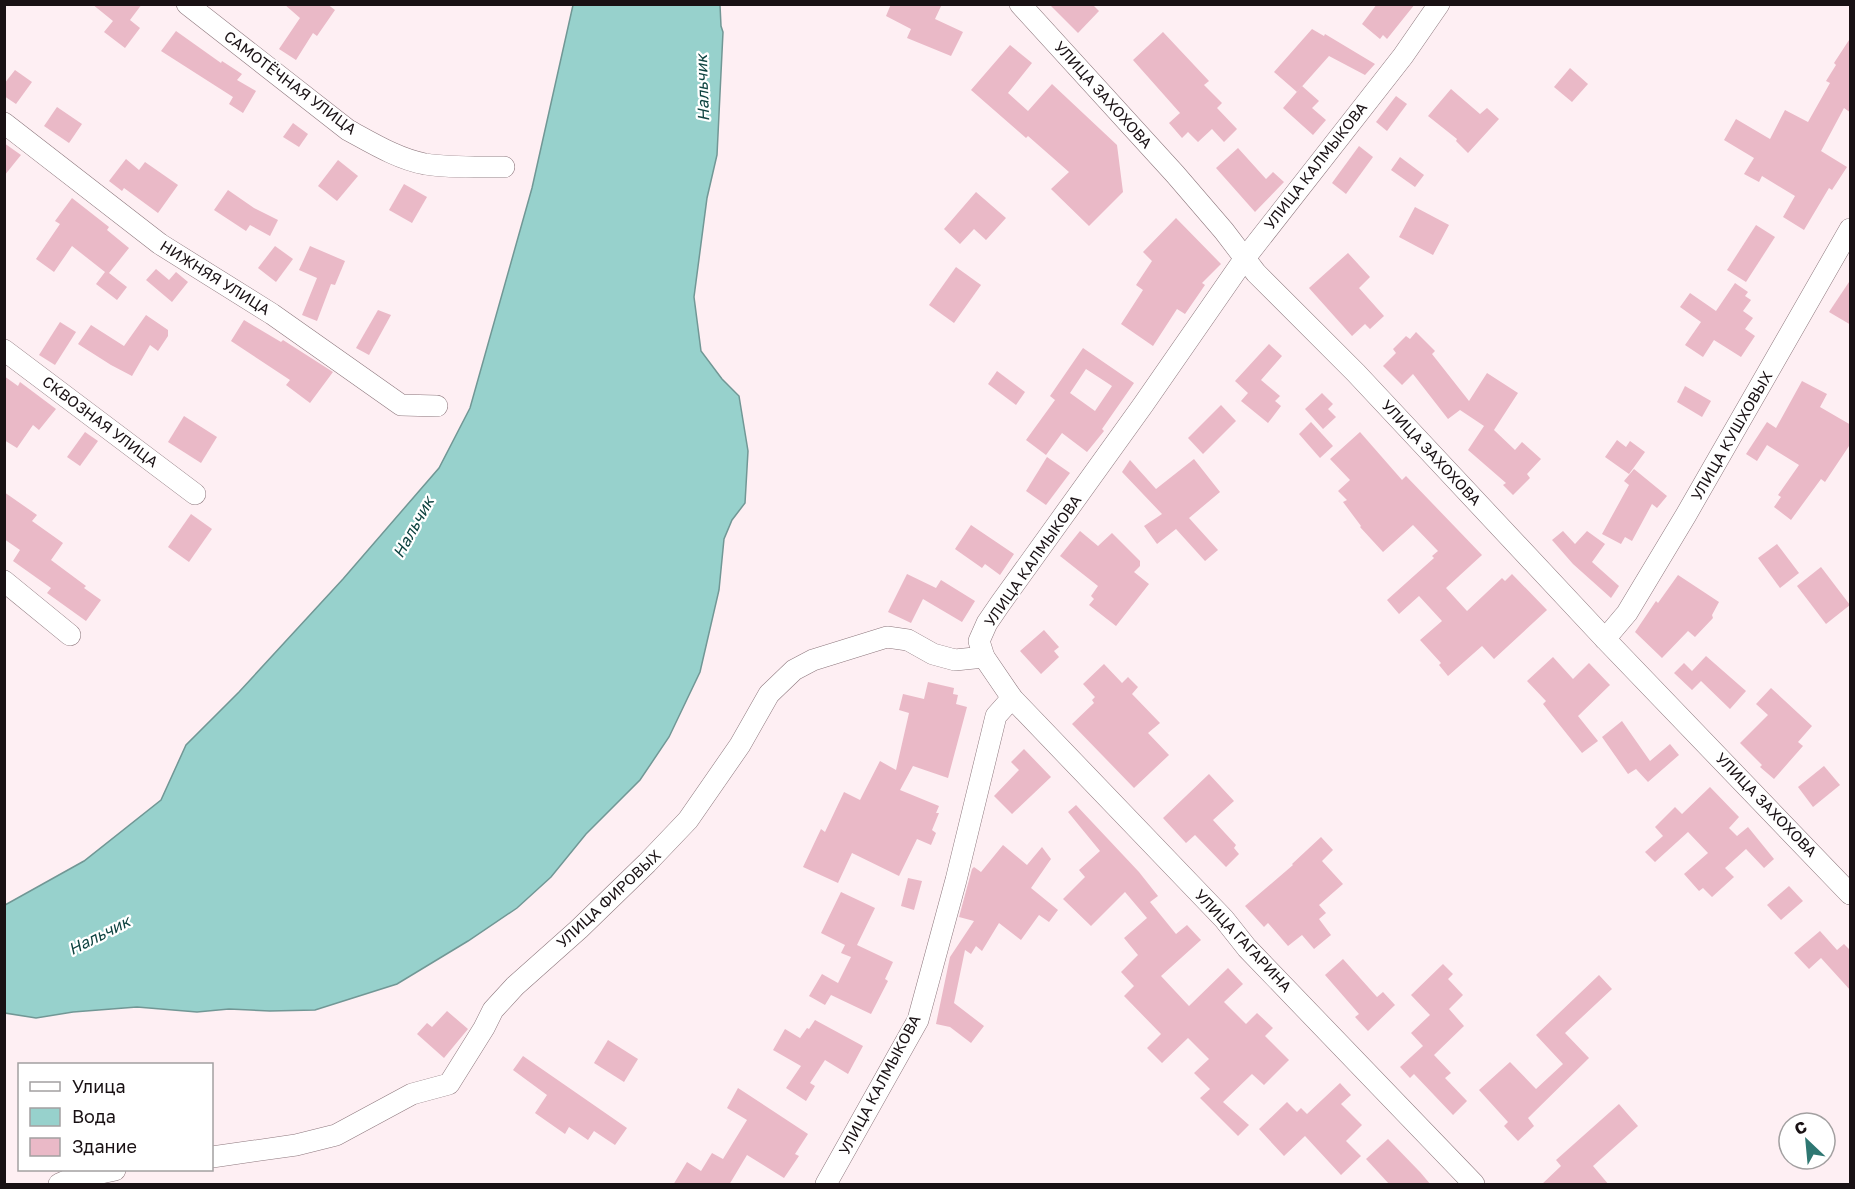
<svg xmlns="http://www.w3.org/2000/svg" width="1855" height="1189" viewBox="0 0 1855 1189" font-family="'Golos Text',sans-serif">
<rect width="100%" height="100%" fill="#feeff3"/>
<polygon fill="#97d1cc" stroke="#719795" stroke-width="1.5" points="573,5 720,5 721,26 723,32 717,155 707,198 694,297 701,351 722,379 739,396 748,451 745,503 732,520 724,539 719,590 700,672 669,737 640,780 586,834 551,877 517,908 468,941 397,984 315,1010 270,1011 229,1009 197,1012 137,1007 73,1012 36,1018 5,1013 5,905 84,861 161,800 186,745 239,692 343,579 439,468 470,408 532,188"/>
<g fill="#eab9c7" fill-rule="evenodd">
<polygon points="92,4 142,4 130,20 140,28 125,48 104,32 113,21"/>
<polygon points="284,4 327,4 335,10 317,36 313,33 296,60 279,49 300,18"/>
<polygon points="891,4 942,4 935,19 963,32 951,56 907,38 911,29 886,16"/>
<polygon points="1049,4 1092,4 1099,11 1078,33"/>
<polygon points="1377,4 1415,4 1387,39 1383,35 1380,39 1362,24"/>
<polygon points="1312,29 1324,36 1325,34 1375,64 1365,75 1329,56 1297,92 1274,72"/>
<polygon points="176,31 221,63 222,61 242,74 237,80 256,91 243,113 229,104 233,97 161,51"/>
<polygon points="1163,32 1209,81 1204,85 1222,103 1217,108 1237,129 1224,142 1212,129 1198,142 1188,132 1182,138 1169,123 1180,113 1133,60"/>
<polygon points="1851,37 1851,113 1844,108 1821,151 1847,167 1832,190 1829,188 1804,230 1783,217 1795,196 1762,176 1759,182 1744,174 1754,158 1724,140 1736,119 1770,139 1785,110 1808,122 1830,83 1826,81 1836,65 1834,63"/>
<polygon points="1010,45 1032,63 1008,93 1028,111 1052,84 1117,145 1123,192 1089,226 1051,189 1069,172 1028,136 1026,138 971,90"/>
<polygon points="1570,68 1588,84 1572,102 1554,87"/>
<polygon points="15,70 32,82 16,104 4,96 4,84"/>
<polygon points="1302,86 1319,101 1312,108 1326,120 1313,135 1283,108"/>
<polygon points="1451,89 1480,114 1487,108 1499,119 1468,153 1456,141 1457,139 1428,116"/>
<polygon points="1396,96 1407,104 1387,131 1376,122"/>
<polygon points="57,107 82,124 69,143 44,126"/>
<polygon points="293,123 308,134 299,147 283,137"/>
<polygon points="4,143 21,155 4,176"/>
<polygon points="1359,146 1373,157 1346,194 1332,183"/>
<polygon points="1238,148 1266,179 1273,172 1284,182 1255,212 1216,168"/>
<polygon points="1400,157 1424,175 1415,187 1391,170"/>
<polygon points="126,159 139,170 145,162 178,185 158,213 124,188 122,191 109,181"/>
<polygon points="338,160 358,176 337,201 318,186"/>
<polygon points="404,184 427,197 412,223 389,210"/>
<polygon points="228,190 254,208 278,220 270,236 250,225 246,231 214,210"/>
<polygon points="976,192 1006,218 986,240 974,229 960,244 944,229"/>
<polygon points="72,198 109,227 107,230 129,248 109,273 127,287 117,300 96,284 105,272 72,246 54,272 36,259 60,224 55,221"/>
<polygon points="1415,207 1449,225 1433,255 1399,237"/>
<polygon points="1176,218 1221,264 1202,283 1205,285 1185,314 1177,309 1153,346 1121,324 1143,290 1136,285 1152,261 1143,252"/>
<polygon points="1756,225 1775,237 1746,282 1727,270"/>
<polygon points="275,246 293,259 276,282 258,268"/>
<polygon points="310,246 345,261 335,285 331,284 317,321 302,315 317,278 299,270"/>
<polygon points="1348,253 1370,277 1359,288 1384,316 1370,329 1365,324 1352,336 1309,288"/>
<polygon points="956,267 981,285 954,323 929,305"/>
<polygon points="156,269 169,280 176,272 188,282 172,302 146,280"/>
<polygon points="1851,279 1851,325 1829,312"/>
<polygon points="1735,283 1748,292 1745,296 1751,300 1743,311 1753,318 1745,329 1755,336 1741,357 1714,340 1703,357 1685,345 1701,322 1680,307 1690,293 1716,311"/>
<polygon points="378,310 391,315 369,355 356,348"/>
<polygon points="146,315 168,330 168,336 158,351 150,345 132,376 111,365 78,344 91,325 124,346"/>
<polygon points="244,320 281,342 283,340 333,372 310,403 286,385 290,380 231,341"/>
<polygon points="60,322 76,332 55,365 39,355"/>
<polygon points="1416,332 1435,351 1432,354 1469,401 1487,373 1518,393 1494,430 1515,450 1522,442 1541,459 1527,474 1530,478 1513,495 1503,485 1506,483 1468,450 1484,426 1460,410 1448,419 1413,374 1402,385 1383,366 1396,353 1393,349 1406,336 1410,339"/>
<polygon points="1269,344 1282,356 1261,380 1280,396 1275,401 1281,406 1268,423 1241,401 1248,393 1235,381"/>
<path d="M1083,348L1134,383L1102,429L1104,431L1087,452L1062,433L1046,455L1026,440L1055,400L1050,396ZM1086,369L1112,386L1095,411L1070,393Z"/>
<polygon points="997,371 1025,392 1016,405 988,384"/>
<polygon points="4,376 18,386 20,382 56,409 39,430 33,425 17,448 4,440"/>
<polygon points="1802,381 1827,394 1820,407 1851,425 1851,443 1825,482 1821,479 1791,520 1774,507 1781,497 1778,495 1799,465 1767,445 1757,461 1746,454 1767,422 1776,428"/>
<polygon points="1685,386 1711,401 1702,417 1677,402"/>
<polygon points="1322,393 1333,404 1328,409 1336,417 1323,429 1305,409"/>
<polygon points="1221,405 1236,421 1203,454 1188,438"/>
<polygon points="184,416 217,437 201,463 168,442"/>
<polygon points="1311,422 1333,446 1320,458 1299,434"/>
<polygon points="85,432 98,441 80,466 67,457"/>
<polygon points="1360,432 1402,480 1406,476 1482,555 1446,588 1467,611 1502,578 1505,581 1512,574 1547,610 1494,659 1482,646 1448,676 1439,665 1441,663 1420,640 1442,621 1419,596 1399,614 1387,600 1434,558 1432,556 1438,551 1413,525 1383,552 1360,527 1361,526 1343,502 1347,500 1338,491 1350,480 1330,459"/>
<polygon points="1617,440 1626,447 1630,441 1645,452 1629,474 1605,457"/>
<polygon points="1047,457 1070,473 1046,505 1026,491"/>
<polygon points="1194,459 1220,492 1189,518 1218,550 1205,561 1176,529 1157,544 1144,526 1162,514 1122,472 1130,460 1156,489"/>
<polygon points="1634,469 1667,496 1657,508 1652,504 1632,541 1625,537 1621,544 1602,534 1629,485 1624,481"/>
<polygon points="4,492 37,515 32,521 63,543 51,560 86,586 84,588 101,600 86,621 47,593 51,588 13,561 20,550 4,539"/>
<polygon points="191,514 212,529 189,562 168,547"/>
<polygon points="971,525 1014,554 1000,575 985,564 982,568 955,549"/>
<polygon points="1080,531 1098,546 1112,533 1140,561 1140,566 1134,572 1149,584 1116,626 1089,605 1094,599 1091,596 1098,586 1060,556"/>
<polygon points="1563,531 1575,544 1587,531 1605,544 1592,562 1619,586 1611,598 1573,564 1552,540"/>
<polygon points="1777,544 1799,573 1780,588 1758,558"/>
<polygon points="1821,567 1850,605 1826,624 1797,586"/>
<polygon points="907,574 936,588 941,580 975,601 962,622 923,599 911,623 888,612"/>
<polygon points="1678,575 1719,602 1712,615 1713,618 1695,637 1688,631 1662,658 1635,632 1656,601 1658,603"/>
<polygon points="1044,630 1059,647 1054,651 1059,657 1041,674 1020,651"/>
<polygon points="1706,656 1746,691 1730,709 1701,681 1692,690 1674,673 1684,663 1692,671"/>
<polygon points="1553,657 1573,679 1589,663 1610,685 1578,716 1598,741 1582,753 1543,704 1546,701 1527,681"/>
<polygon points="1104,664 1122,683 1128,677 1138,687 1132,694 1160,723 1148,733 1169,755 1134,788 1072,724 1094,703 1092,700 1095,697 1083,684"/>
<polygon points="928,682 954,688 953,694 958,695 956,704 967,707 948,778 913,766 900,790 939,806 936,813 939,813 932,830 936,833 931,845 917,839 899,876 852,853 838,883 803,867 821,829 825,832 844,792 860,800 880,761 896,770 909,713 899,710 903,694 924,699"/>
<polygon points="1771,688 1812,726 1798,742 1803,746 1774,779 1760,767 1762,765 1740,743 1768,715 1756,704"/>
<polygon points="1622,721 1650,761 1670,744 1679,755 1648,782 1636,769 1628,774 1602,737"/>
<polygon points="1024,749 1051,777 1012,814 994,796 1019,770 1011,762"/>
<polygon points="1824,766 1840,785 1813,807 1798,787"/>
<polygon points="1209,774 1234,801 1213,820 1236,845 1234,848 1239,854 1226,867 1195,835 1186,843 1163,818"/>
<polygon points="1710,787 1739,817 1729,828 1737,836 1748,827 1774,859 1764,868 1746,849 1725,868 1734,877 1712,897 1703,888 1699,891 1684,874 1708,853 1688,832 1655,862 1645,852 1663,836 1655,827 1675,807 1682,814"/>
<polygon points="1076,805 1139,872 1158,896 1150,902 1176,934 1187,925 1201,940 1161,976 1189,1006 1228,968 1243,984 1224,1002 1246,1024 1257,1013 1273,1028 1265,1036 1289,1060 1264,1085 1252,1074 1223,1102 1249,1125 1238,1136 1200,1098 1210,1089 1194,1073 1209,1059 1188,1038 1162,1063 1147,1048 1161,1034 1124,996 1134,986 1121,972 1138,955 1124,938 1147,918 1125,892 1091,926 1063,899 1085,877 1079,870 1100,851 1068,812"/>
<polygon points="1321,837 1333,850 1322,861 1343,884 1319,905 1326,913 1319,919 1331,935 1314,949 1302,935 1288,946 1268,923 1264,927 1245,906 1293,865 1292,864"/>
<polygon points="1003,845 1027,865 1042,847 1051,859 1031,888 1058,910 1049,922 1039,915 1021,940 999,923 982,951 976,946 971,954 965,950 954,1003 984,1026 971,1043 950,1027 936,1024 950,957 974,921 959,917 972,869 974,867 981,872"/>
<polygon points="908,878 922,881 914,910 901,906"/>
<polygon points="1789,886 1803,901 1781,920 1767,905"/>
<polygon points="841,892 875,908 857,945 893,962 885,979 888,981 871,1014 831,995 825,1005 809,996 822,974 838,983 851,957 841,953 845,945 821,933"/>
<polygon points="1820,931 1837,950 1844,944 1851,951 1851,991 1821,958 1809,969 1794,953"/>
<polygon points="1343,959 1377,997 1383,992 1395,1005 1368,1031 1355,1017 1359,1014 1325,975"/>
<polygon points="1443,964 1453,974 1448,979 1463,995 1449,1009 1464,1026 1434,1055 1451,1073 1445,1078 1467,1101 1453,1115 1414,1074 1410,1078 1400,1067 1423,1046 1411,1033 1430,1015 1411,995"/>
<polygon points="1599,975 1612,989 1565,1033 1589,1058 1528,1118 1534,1126 1518,1141 1504,1126 1508,1122 1479,1090 1510,1062 1536,1089 1563,1064 1536,1035"/>
<polygon points="447,1011 468,1029 444,1058 417,1034 427,1023 432,1027"/>
<polygon points="815,1020 863,1046 848,1074 825,1060 810,1083 815,1086 806,1101 786,1088 801,1066 773,1050 785,1029 800,1038 807,1028 809,1029"/>
<polygon points="608,1040 638,1059 624,1082 594,1063"/>
<polygon points="523,1056 627,1128 615,1145 594,1131 588,1140 569,1127 565,1134 535,1113 547,1095 513,1070"/>
<polygon points="1340,1083 1351,1095 1341,1104 1362,1125 1346,1141 1361,1156 1341,1175 1305,1136 1284,1156 1259,1129 1287,1102 1297,1112 1301,1108 1307,1114"/>
<polygon points="738,1088 808,1134 795,1154 799,1156 784,1178 747,1155 729,1185 673,1185 687,1162 701,1171 712,1153 723,1159 747,1120 727,1108"/>
<polygon points="1619,1104 1638,1126 1593,1166 1609,1185 1541,1185 1561,1166 1556,1160"/>
<polygon points="1388,1139 1420,1172 1431,1185 1390,1185 1366,1159"/>
</g>
<g fill="none" stroke-linecap="round" stroke-linejoin="round">
<g stroke="#8d777d" stroke-width="22">
<g id="minor">
<path d="M187,4L348,130C372,143 398,159 425,164C451,168 478,167 504,167"/>
<polyline points="1020,4 1175,174 1224,231 1256,273 1356,373 1605,639 1850,894"/>
<polyline points="1439,4 1403,56 1245,258 1143,405 1000,604 987,623 979,641 984,657 1012,698 1224,919 1247,948 1474,1184"/>
<polyline points="4,123 160,244 272,314 401,405 437,406"/>
<polyline points="4,350 195,494"/>
<polyline points="4,581 70,635"/>
<polyline points="1605,639 1627,613 1686,515 1850,229"/>
<polyline points="212,1157 296,1145 336,1135 412,1094 449,1084 484,1028 493,1010 515,986 579,929 647,863 688,820 740,745 769,694 794,670 813,660 887,637 908,640 933,654 955,660 984,657"/>
<polyline points="59,1184 68,1180 115,1170"/>
<polyline points="826,1184 918,1020 956,880 996,716 1012,698"/>
</g>
</g>
<use href="#minor" stroke="#fff" stroke-width="21"/>
</g>
<g text-anchor="middle" stroke-width="4.5" stroke-linejoin="round" paint-order="stroke">
<g font-size="15" fill="#191114" stroke="#fff">
<text transform="translate(290 83) rotate(37)" y="5">САМОТЁЧНАЯ УЛИЦА</text>
<text transform="translate(1103 95) rotate(48)" y="5">УЛИЦА ЗАХОХОВА</text>
<text transform="translate(1316 166) rotate(-52)" y="5">УЛИЦА КАЛМЫКОВА</text>
<text transform="translate(215 278) rotate(32)" y="5">НИЖНЯЯ УЛИЦА</text>
<text transform="translate(100 422) rotate(37)" y="5">СКВОЗНАЯ УЛИЦА</text>
<text transform="translate(1732 436) rotate(-60)" y="5">УЛИЦА КУШХОВЫХ</text>
<text transform="translate(1431 453) rotate(47)" y="5">УЛИЦА ЗАХОХОВА</text>
<text transform="translate(1033 561) rotate(-55)" y="5">УЛИЦА КАЛМЫКОВА</text>
<text transform="translate(1766 805) rotate(46)" y="5">УЛИЦА ЗАХОХОВА</text>
<text transform="translate(609 899) rotate(-43)" y="5">УЛИЦА ФИРОВЫХ</text>
<text transform="translate(1243 941) rotate(47)" y="5">УЛИЦА ГАГАРИНА</text>
<text transform="translate(880 1085) rotate(-62)" y="5">УЛИЦА КАЛМЫКОВА</text>
</g>
<g font-size="16" font-style="italic" fill="#0e4340" stroke="#fff">
<text transform="translate(702 88) rotate(-92)" y="6">Нальчик</text>
<text transform="translate(413 527) rotate(-61)" y="6">Нальчик</text>
<text transform="translate(99 935) rotate(-27)" y="6">Нальчик</text>
</g>
</g>
<rect width="1855" height="1189" fill="none" stroke="#191114" stroke-width="12"/>
<rect x="18" y="1063" width="195" height="108" fill="#ffffff" stroke="#a3a0a1" stroke-width="1.5"/>
<rect x="30" y="1082" width="30" height="9" fill="#ffffff" stroke="#a3a0a1" stroke-width="1.5"/>
<text x="72" y="1093" font-size="18" fill="#191114">Улица</text>
<rect x="30" y="1108" width="30" height="18" fill="#97d1cc" stroke="#a3a0a1" stroke-width="1.5"/>
<text x="72" y="1123" font-size="18" fill="#191114">Вода</text>
<rect x="30" y="1138" width="30" height="18" fill="#eab9c7" stroke="#a3a0a1" stroke-width="1.5"/>
<text x="72" y="1153" font-size="18" fill="#191114">Здание</text>
<g transform="translate(1807 1141) rotate(334)"><circle r="28" fill="#ffffff" stroke="#a3a0a1" stroke-width="1.5"/>
<path d="M0-4.5L10 22L0 15L-10 22Z" fill="#2e7772"/>
<text y="-9" font-size="16" font-weight="bold" text-anchor="middle" fill="#191114">С</text>
</g>
</svg>
